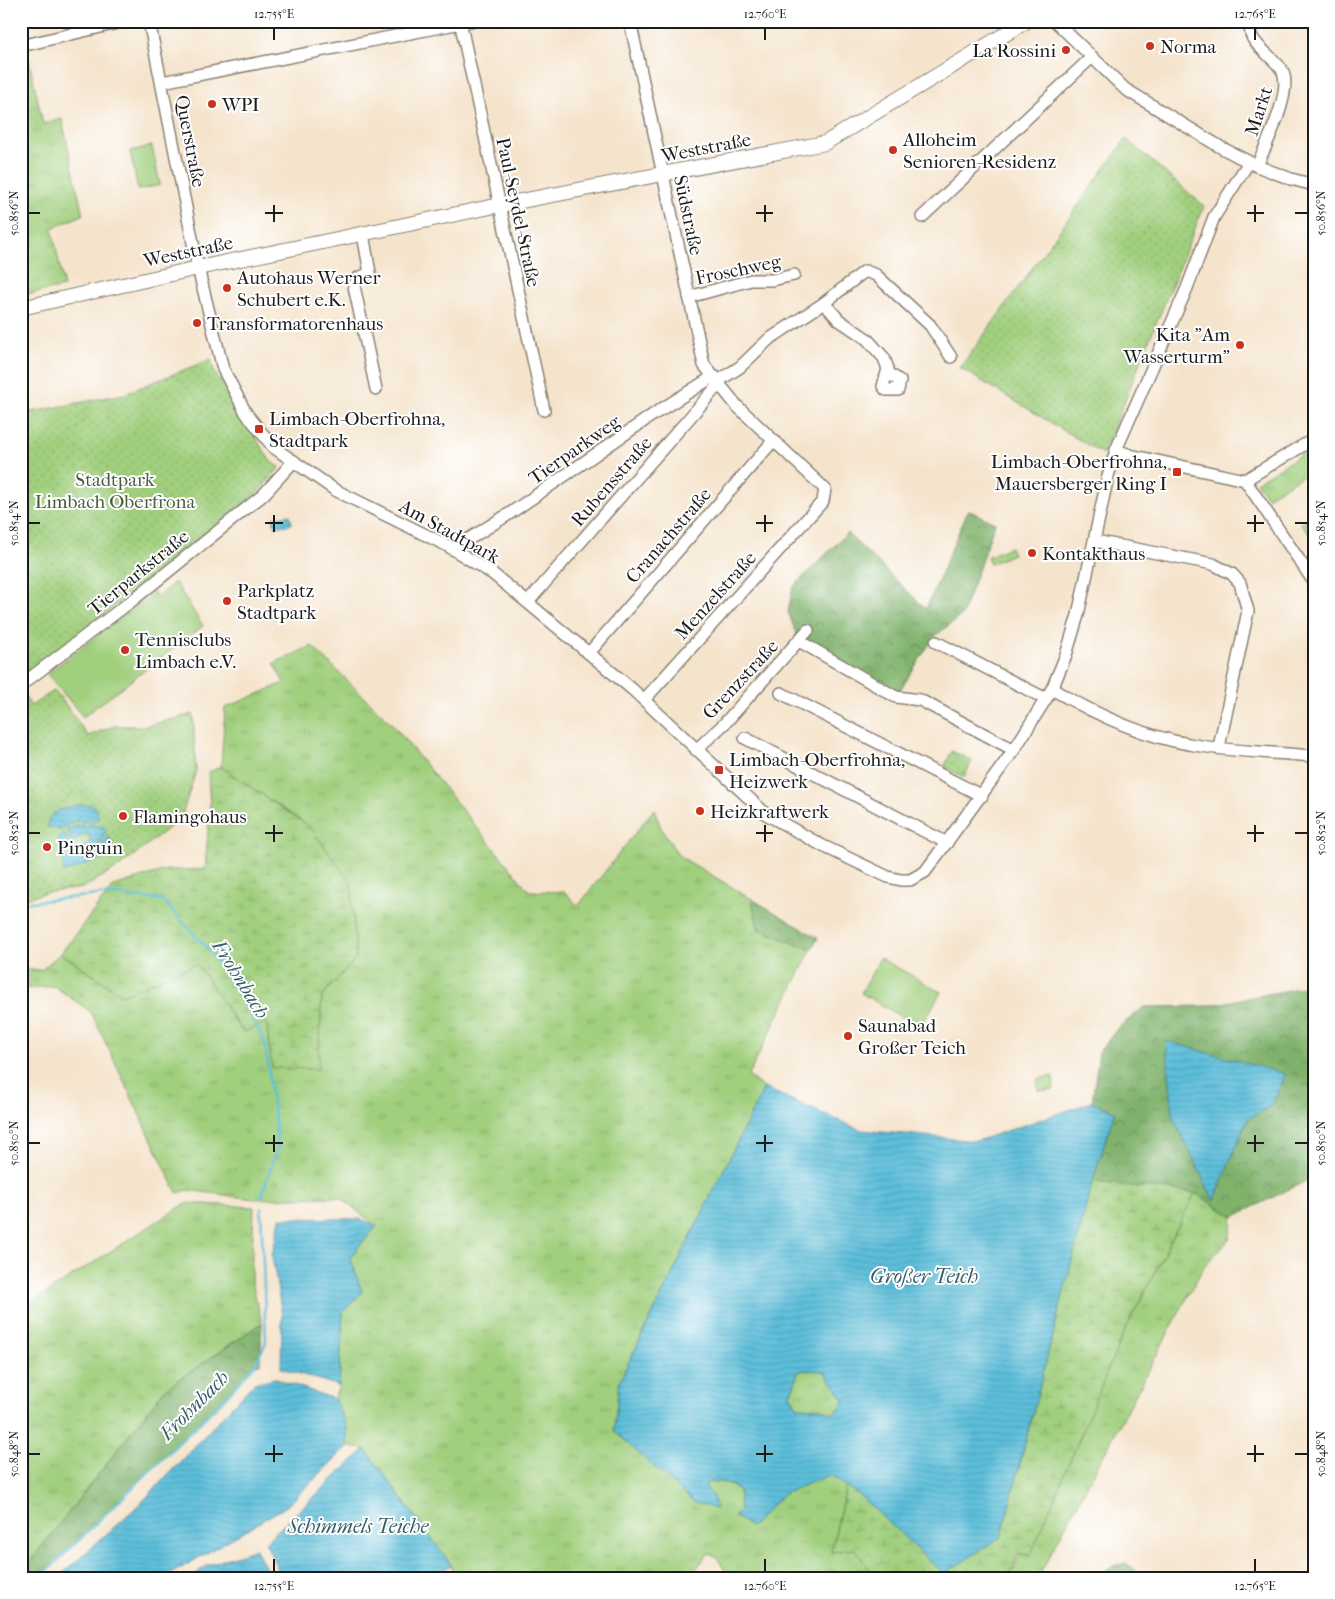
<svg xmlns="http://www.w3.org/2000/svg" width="1335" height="1599" viewBox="0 0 1335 1599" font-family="'IM FELL French Canon',serif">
<defs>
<pattern id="grass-tufts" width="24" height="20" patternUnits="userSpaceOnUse" patternTransform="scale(1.25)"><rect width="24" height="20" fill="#a0cf7d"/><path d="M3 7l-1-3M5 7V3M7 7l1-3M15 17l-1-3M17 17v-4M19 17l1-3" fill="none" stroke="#89b16b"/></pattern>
<pattern id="forest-crowns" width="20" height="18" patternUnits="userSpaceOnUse" patternTransform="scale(1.25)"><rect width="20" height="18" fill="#80b26c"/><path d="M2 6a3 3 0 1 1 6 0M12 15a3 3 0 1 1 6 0" fill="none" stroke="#689058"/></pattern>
<pattern id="wetland-marsh" width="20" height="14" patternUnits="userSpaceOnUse" patternTransform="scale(1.25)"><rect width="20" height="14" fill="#a0cf7d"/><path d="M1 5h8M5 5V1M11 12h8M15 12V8" fill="none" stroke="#89b16b"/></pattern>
<pattern id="park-dots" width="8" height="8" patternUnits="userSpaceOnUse" patternTransform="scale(1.25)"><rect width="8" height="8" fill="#a0cf7d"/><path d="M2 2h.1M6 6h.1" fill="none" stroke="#89b16b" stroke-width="1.8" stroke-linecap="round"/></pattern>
<pattern id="water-rules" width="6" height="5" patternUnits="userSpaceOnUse" patternTransform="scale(1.25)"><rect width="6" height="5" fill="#5cbeda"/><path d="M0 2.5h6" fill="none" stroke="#4fa3ba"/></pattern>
</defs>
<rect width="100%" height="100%" fill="#fff"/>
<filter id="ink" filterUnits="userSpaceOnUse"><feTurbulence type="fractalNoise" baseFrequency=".02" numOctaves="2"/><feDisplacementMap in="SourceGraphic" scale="10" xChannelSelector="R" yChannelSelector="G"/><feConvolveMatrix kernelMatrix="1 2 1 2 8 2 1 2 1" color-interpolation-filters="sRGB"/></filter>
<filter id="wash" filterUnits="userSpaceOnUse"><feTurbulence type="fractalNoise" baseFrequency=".0096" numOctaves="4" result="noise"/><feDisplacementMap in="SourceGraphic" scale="20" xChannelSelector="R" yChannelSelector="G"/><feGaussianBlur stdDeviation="1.12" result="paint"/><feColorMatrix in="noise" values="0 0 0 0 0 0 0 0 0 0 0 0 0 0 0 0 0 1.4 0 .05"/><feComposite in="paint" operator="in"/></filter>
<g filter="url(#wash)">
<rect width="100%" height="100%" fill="#f5e4cc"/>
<g fill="url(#grass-tufts)" stroke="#5e764c">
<polygon points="28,55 43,124 62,119 83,215 52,228 64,287 29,294 21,259 21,57"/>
<polygon points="1314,447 1314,469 1267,497 1256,482"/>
<polygon points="1314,516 1314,540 1301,523"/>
<polygon points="312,646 392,724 529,891 565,892 578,906 654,809 661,828 679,856 752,899 759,929 811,950 748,1076 764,1088 619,1382 614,1431 713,1497 705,1487 707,1482 725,1482 739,1490 740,1510 734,1516 751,1526 783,1494 830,1474 846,1486 831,1552 855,1549 876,1578 729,1578 717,1557 709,1553 688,1578 457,1578 451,1565 365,1449 347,1447 347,1428 334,1399 339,1386 343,1312 362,1292 350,1257 376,1226 340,1197 253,1199 188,1190 177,1193 91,1012 54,986 21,989 21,970 41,970 61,953 122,995 197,963 242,1032 266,1021 318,1069 322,996 356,958 310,827 221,767 225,708 284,683 274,663"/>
<polygon points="1195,1193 1233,1217 1229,1240 1204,1266 1038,1578 1009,1578 1123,1334"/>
<polygon points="186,1203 254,1207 251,1278 262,1323 165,1389 21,1573 21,1309"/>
<polygon points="802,1370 824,1371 845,1401 834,1414 818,1408 797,1407 790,1394 795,1384 797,1374"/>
</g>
<g fill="url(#forest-crowns)" stroke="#4e6744" fill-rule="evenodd">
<polygon points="968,510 995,523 962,615 934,637 898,693 799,641 788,612 793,587 847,533 926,609"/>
<polygon points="752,899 818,938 811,950 758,929"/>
<path d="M1314,985V1180L1310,1179L1233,1217L1195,1193L1092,1182L1114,1113L1092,1102L1099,1052L1117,1029L1144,1007L1206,1006ZM1166,1041L1272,1105L1247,1120L1213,1200Z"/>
<polygon points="262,1323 260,1364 255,1365 225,1398 40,1578 21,1578 21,1573 165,1389"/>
<path d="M1126,1563L1146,1578H1103C1105,1567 1116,1565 1126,1563Z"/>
</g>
<g fill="url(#wetland-marsh)" stroke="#5e764c">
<polygon points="221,767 310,827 351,882 356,958 322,996 318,1069 272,1068 266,1022 243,1032 197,964 122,995 61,953 113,886 166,870 205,869 210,807 208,772"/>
<polygon points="1092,1182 1195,1193 1123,1334 1031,1554 1018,1554 1008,1578 876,1578 855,1549 831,1552 846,1486 860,1496 1001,1537"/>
</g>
<g fill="url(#park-dots)" stroke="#5e764c">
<polygon points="1126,139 1204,206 1103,454 960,368"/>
<polygon points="211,359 214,371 271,462 280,467 258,492 137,589 21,678 21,414 124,394"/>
<polygon points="21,690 31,706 55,690 88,736 114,726 145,726 193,714 196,771 181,818 119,867 83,888 43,893 21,900"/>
<polygon points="952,751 972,761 964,777 944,767"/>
<polygon points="1053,1076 1054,1089 1039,1091 1037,1079"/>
</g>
<g fill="#a0cf7d" stroke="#5e764c">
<polygon points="152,146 160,185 138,190 130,151"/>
<polygon points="1010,547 1013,554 990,564 987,557"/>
<polygon points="175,582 203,626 83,717 47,674 154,592 157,597"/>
<polygon points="880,958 941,992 920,1028 861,993"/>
</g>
<g fill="url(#water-rules)" stroke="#3c6d7b" fill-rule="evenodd">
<polygon points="290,515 292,524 275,527 273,518"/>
<path d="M77,805H91L96,808L99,819L92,822L75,821L60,830L48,827C46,812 65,808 77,805Z"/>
<path d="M92,825L104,827L106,832L99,845L89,851V857L94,858L102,853L101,847L108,836C125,861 100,858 86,864C78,868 73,870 64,872L63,860C72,855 78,848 88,845L91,840L89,835L85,834L73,842L67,830L76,826Z"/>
<polygon points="64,834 70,841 64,848 61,847 58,837"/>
<polygon points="1166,1041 1286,1074 1272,1105 1247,1120 1214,1201 1173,1117"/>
<path d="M764,1088L861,1130L977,1141L1092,1102L1115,1112L1092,1182L1001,1537L944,1574L860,1496L830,1475L783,1494L751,1527L734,1516L740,1510L739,1490L725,1482H708L705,1487L713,1497L716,1509L693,1502L614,1431L619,1382ZM802,1370L824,1371L845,1401L834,1414L818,1408L797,1407L790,1394L795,1384L797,1374Z"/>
<polygon points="280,1218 360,1219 377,1226 350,1257 362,1292 343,1312 339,1386 281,1368 282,1315 272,1256"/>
<polygon points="274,1378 334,1399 347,1428 347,1447 287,1506 164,1578 58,1578 144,1500 254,1383"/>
<polygon points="365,1449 451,1565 433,1578 282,1578 265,1542"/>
<polygon points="256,1549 271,1578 190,1578 208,1565"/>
</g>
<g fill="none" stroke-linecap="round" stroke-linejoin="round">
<g stroke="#5cbeda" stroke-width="2.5">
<polyline points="21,903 106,894 162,900 212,953 249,1011 265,1043 278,1146 261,1197"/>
<polyline points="40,1578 225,1398 255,1365 266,1342 261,1208"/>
</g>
</g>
</g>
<g filter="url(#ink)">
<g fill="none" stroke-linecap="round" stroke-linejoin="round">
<g stroke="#888074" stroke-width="14">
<g id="minor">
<polyline points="149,21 198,268 223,369 246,413 273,447 335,490 448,546 493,574 632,689 766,814 823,846 888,877 901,880 910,880 925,872 1014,750 1052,689 1066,655 1078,615 1108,476 1116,450 1187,288 1214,217 1249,162"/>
<polyline points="460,21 544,410"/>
<polyline points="630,21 704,365 737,406 825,489 823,501 644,700"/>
<polyline points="1055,21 1125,89 1222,148 1257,166 1291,179 1314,185"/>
<path d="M1256,21C1236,38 1277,57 1283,72C1292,94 1266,144 1257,166"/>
<polyline points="21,46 126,21"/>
<polyline points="162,82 471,21"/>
<polyline points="922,217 1092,57"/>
<polyline points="363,234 370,273 358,278 354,286 376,389"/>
<polyline points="689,297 751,280 772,280 794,275"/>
<polyline points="824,303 865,271 876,275 930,325 951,357"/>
<polyline points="718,381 740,367 768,340 824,303 839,320 867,339 884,358 888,369 883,386 886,390 898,390 900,381 887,372"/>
<polyline points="1116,450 1130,455 1245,480 1314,582"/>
<polyline points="1245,480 1314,439"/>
<polyline points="1095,541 1213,564 1232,574 1240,583 1248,611 1219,747"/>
<polyline points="453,549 509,514 654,414 714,376"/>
<polyline points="528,602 720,383"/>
<polyline points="799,641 896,697 920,700 1014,750"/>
<polyline points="936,642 1046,699"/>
<polyline points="589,653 773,441"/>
<polyline points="21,685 134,599 263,495 294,461"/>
<path d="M1052,689C1093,713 1141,736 1189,744C1229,752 1272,752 1314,756"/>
<polyline points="781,693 982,796"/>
<polyline points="745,738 947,843"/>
<polyline points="696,750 725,723 808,630"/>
</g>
</g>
<g stroke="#888074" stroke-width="16">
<polyline id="major" points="21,308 198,268 500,205 825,143 1027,21"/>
</g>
<use href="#minor" stroke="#fff" stroke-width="11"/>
<use href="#major" stroke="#fff" stroke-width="14"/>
</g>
</g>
<path fill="none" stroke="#1c1c1c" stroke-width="2" d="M274,28V40M765,28V40M1255,28V40M274,205V222M765,205V222M1255,205V222M28,213H40M265,213H283M756,213H773M1247,213H1264M1295,213H1308M274,515V532M765,515V532M1255,515V532M28,523H40M265,523H283M756,523H773M1247,523H1264M1295,523H1308M274,825V842M765,825V842M1255,825V842M28,833H40M265,833H283M756,833H773M1247,833H1264M1295,833H1308M274,1135V1152M765,1135V1152M1255,1135V1152M28,1143H40M265,1143H283M756,1143H773M1247,1143H1264M1295,1143H1308M274,1445V1462M765,1445V1462M1255,1445V1462M28,1454H40M265,1454H283M756,1454H773M1247,1454H1264M1295,1454H1308M274,1559V1572M765,1559V1572M1255,1559V1572"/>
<g fill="#c8321e" stroke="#fff" stroke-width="2">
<circle cx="1150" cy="46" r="5"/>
<circle cx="1066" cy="50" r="5"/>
<circle cx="212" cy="104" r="5"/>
<circle cx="893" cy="150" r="5"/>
<circle cx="227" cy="288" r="5"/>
<circle cx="197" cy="323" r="5"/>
<circle cx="1240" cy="345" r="5"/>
<rect x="254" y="424" width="10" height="10" rx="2.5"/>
<rect x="1172" y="467" width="10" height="10" rx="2.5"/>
<circle cx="1032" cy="553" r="5"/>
<circle cx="227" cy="601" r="5"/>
<circle cx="125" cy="650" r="5"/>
<rect x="714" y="765" width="10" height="10" rx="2.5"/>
<circle cx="700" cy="811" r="5"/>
<circle cx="123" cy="816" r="5"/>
<circle cx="47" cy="847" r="5"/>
<circle cx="848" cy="1036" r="5"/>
</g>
<g text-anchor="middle" stroke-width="4" stroke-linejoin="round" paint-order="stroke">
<g font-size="19" fill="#1c1c1c" stroke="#fff" text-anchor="start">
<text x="1160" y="53">Norma</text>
<text x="1056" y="57" text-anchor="end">La Rossini</text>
<text x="222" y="111">WPI</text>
<text x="903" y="146">Alloheim<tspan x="903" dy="22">Senioren-Residenz</tspan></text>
<text x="237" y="284">Autohaus Werner<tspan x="237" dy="22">Schubert e.K.</tspan></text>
<text x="207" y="330">Transformatorenhaus</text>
<text x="1230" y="341" text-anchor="end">Kita "Am<tspan x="1230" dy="22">Wasserturm"</tspan></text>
<text x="269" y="425">Limbach-Oberfrohna,<tspan x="269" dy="22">Stadtpark</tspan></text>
<text x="1167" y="468" text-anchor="end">Limbach-Oberfrohna,<tspan x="1167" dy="22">Mauersberger Ring I</tspan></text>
<text x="1042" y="560">Kontakthaus</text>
<text x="237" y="597">Parkplatz<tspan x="237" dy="22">Stadtpark</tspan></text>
<text x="135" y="646">Tennisclubs<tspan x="135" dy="22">Limbach e.V.</tspan></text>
<text x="729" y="766">Limbach-Oberfrohna,<tspan x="729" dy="22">Heizwerk</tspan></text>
<text x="710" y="818">Heizkraftwerk</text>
<text x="133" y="823">Flamingohaus</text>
<text x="57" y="854">Pinguin</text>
<text x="858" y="1032">Saunabad<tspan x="858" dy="22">Großer Teich</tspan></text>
</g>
<g font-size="19" fill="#1c1c1c" stroke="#fff">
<text transform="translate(1258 111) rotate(-72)" y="7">Markt</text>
<text transform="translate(191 141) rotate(79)" y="7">Querstraße</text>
<text transform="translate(706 147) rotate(-11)" y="7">Weststraße</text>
<text transform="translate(519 212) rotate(78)" y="7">Paul-Seydel-Straße</text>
<text transform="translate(689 215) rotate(78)" y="7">Südstraße</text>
<text transform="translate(188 251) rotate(-12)" y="7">Weststraße</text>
<text transform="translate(738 269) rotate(-12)" y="7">Froschweg</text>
<text transform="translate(574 449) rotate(-35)" y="7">Tierparkweg</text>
<text transform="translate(611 481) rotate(-49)" y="7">Rubensstraße</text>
<text transform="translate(450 531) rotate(29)" y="7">Am Stadtpark</text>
<text transform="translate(668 535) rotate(-49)" y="7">Cranachstraße</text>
<text transform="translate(138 572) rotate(-39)" y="7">Tierparkstraße</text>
<text transform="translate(715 595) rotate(-48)" y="7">Menzelstraße</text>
<text transform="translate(740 679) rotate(-47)" y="7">Grenzstraße</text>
</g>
<g font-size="19" fill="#4a5b3e" stroke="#fff">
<text x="115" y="486">Stadtpark<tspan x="115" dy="22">Limbach Oberfrona</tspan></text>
</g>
<g font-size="20" font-style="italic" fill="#365d68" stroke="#fff">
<text transform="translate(241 979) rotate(58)" y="7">Frohnbach</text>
<text x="924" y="1283">Großer Teich</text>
<text transform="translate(194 1405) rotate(-45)" y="7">Frohnbach</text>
<text x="358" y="1533">Schimmels Teiche</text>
</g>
</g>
<rect width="1335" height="1599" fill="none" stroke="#fff" stroke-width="55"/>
<rect x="28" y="28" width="1280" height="1544" fill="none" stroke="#1c1c1c" stroke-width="2"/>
<g font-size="12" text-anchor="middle" fill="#1c1c1c">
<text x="274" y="18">12.755°E</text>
<text x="765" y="18">12.760°E</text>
<text x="1255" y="18">12.765°E</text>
<text transform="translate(14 213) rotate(-90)" y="4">50.856°N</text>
<text transform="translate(1321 213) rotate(-90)" y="4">50.856°N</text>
<text transform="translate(14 523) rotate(-90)" y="4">50.854°N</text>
<text transform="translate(1321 523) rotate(-90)" y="4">50.854°N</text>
<text transform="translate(14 833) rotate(-90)" y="4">50.852°N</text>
<text transform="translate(1321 833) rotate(-90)" y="4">50.852°N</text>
<text transform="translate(14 1143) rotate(-90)" y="4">50.850°N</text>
<text transform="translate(1321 1143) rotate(-90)" y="4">50.850°N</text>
<text transform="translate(14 1454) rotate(-90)" y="4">50.848°N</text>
<text transform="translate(1321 1454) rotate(-90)" y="4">50.848°N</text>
<text x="274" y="1590">12.755°E</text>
<text x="765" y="1590">12.760°E</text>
<text x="1255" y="1590">12.765°E</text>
</g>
</svg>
